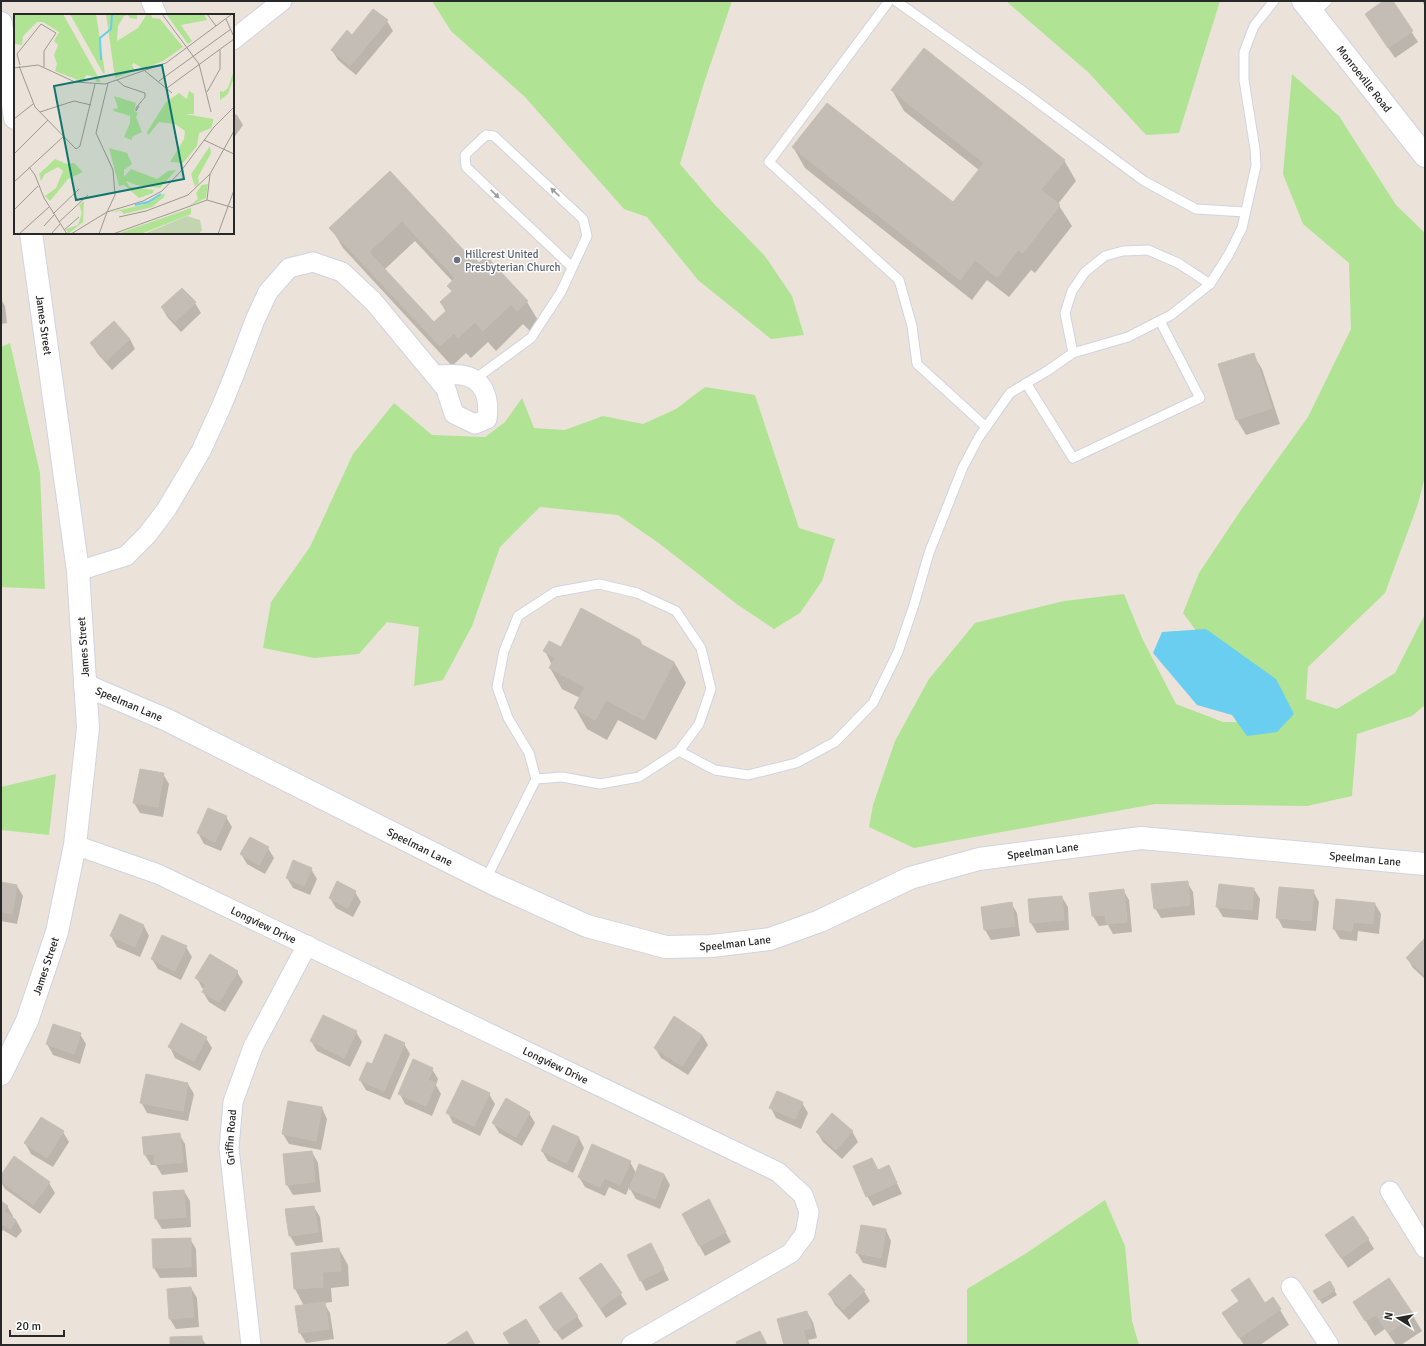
<svg xmlns="http://www.w3.org/2000/svg" width="1426" height="1346" viewBox="0 0 1426 1346" font-family="Signika,sans-serif">
<rect width="100%" height="100%" fill="#ebe3d9"/>
<g fill="#b0e394">
<polygon points="432,1 732,1 703,86 680,164 716,206 765,256 792,296 804,335 771,339 698,280 647,217 624,209 525,97 451,31"/>
<polygon points="1006,1 1220,1 1179,133 1146,135 1088,72"/>
<polygon points="1292,74 1339,116 1396,205 1425,233 1425,476 1418,504 1385,593 1308,667 1306,699 1337,709 1395,673 1425,614 1425,705 1412,716 1357,734 1352,796 1307,806 1155,804 914,848 869,827 873,805 895,741 929,679 975,623 1064,601 1124,594 1142,638 1176,704 1223,722 1259,722 1228,674 1183,613 1199,573 1241,510 1308,417 1351,329 1349,263 1303,224 1283,174"/>
<polygon points="10,343 40,473 45,589 1,587 1,347"/>
<polygon points="705,387 755,395 799,528 835,539 822,581 800,613 774,629 738,605 660,544 618,515 540,507 500,547 472,626 443,680 414,686 419,627 387,622 359,654 314,658 263,648 271,602 310,547 353,454 394,403 432,435 485,437 505,422 522,398 534,428 565,430 603,416 643,424 676,409"/>
<polygon points="56,774 49,835 1,830 1,787"/>
<polygon points="1105,1200 1125,1246 1132,1321 1139,1345 967,1345 967,1289 1025,1254"/>
</g>
<polygon fill="#69cef0" points="1206,629 1276,679 1294,714 1277,732 1247,736 1232,715 1197,705 1153,653 1162,632"/>
<g fill="#0003" fill-rule="evenodd">
<polygon points="1385,1 1392,1 1418,42 1395,58 1372,24"/>
<polygon points="1422,1 1425,1 1425,7"/>
<polygon points="387,21 393,31 356,75 338,60 332,50 352,36"/>
<polygon points="892,90 1064,160 1076,181 1058,204 1072,226 1035,273 1031,270 1009,297 987,280 972,300 805,168 793,147 953,204 979,170 904,111"/>
<polygon points="233,113 237,115 243,125 233,139"/>
<path d="M390,172L470,258L479,264L486,258L527,302L539,322L530,331L523,324L496,351L488,342L471,358L466,353L452,366L343,248L331,228ZM415,241L453,282L449,286L452,292L441,303L446,312L434,323L384,270Z"/>
<polygon points="1,299 5,306 7,323 1,324"/>
<polygon points="195,303 201,313 181,332 168,318 162,308"/>
<polygon points="130,339 135,349 112,370 97,353 91,343"/>
<polygon points="1253,354 1262,369 1280,424 1246,435 1237,420 1220,365"/>
<polygon points="640,640 643,646 674,662 686,683 656,740 618,720 607,740 587,729 575,708 580,698 562,689 550,668 552,665 545,651 561,648"/>
<polygon points="163,774 169,784 163,817 140,813 134,803"/>
<polygon points="226,817 232,827 221,851 204,844 198,833"/>
<polygon points="268,848 274,858 265,874 247,864 241,854"/>
<polygon points="311,869 317,879 310,895 293,888 287,878"/>
<polygon points="1187,882 1193,892 1195,915 1161,918 1155,908"/>
<polygon points="1,883 17,886 23,896 17,924 1,921"/>
<polygon points="1254,889 1260,899 1258,920 1223,917 1217,907"/>
<polygon points="1123,890 1129,900 1132,932 1113,934 1108,925 1099,926 1093,916"/>
<polygon points="1313,891 1319,902 1316,931 1283,928 1277,917"/>
<polygon points="355,892 361,902 353,917 336,908 330,898"/>
<polygon points="1062,897 1068,907 1069,930 1037,933 1031,923"/>
<polygon points="1011,903 1017,913 1020,936 991,940 985,930 982,908"/>
<polygon points="1375,904 1381,914 1379,934 1358,931 1357,941 1340,939 1334,929"/>
<polygon points="144,926 149,936 140,957 117,947 111,936"/>
<polygon points="1425,939 1425,979 1413,968 1407,958"/>
<polygon points="186,947 192,957 181,980 158,969 152,959"/>
<polygon points="210,955 237,972 243,982 225,1012 209,1002 203,992 205,989 202,988 197,978"/>
<polygon points="356,1032 362,1042 350,1067 317,1051 311,1041"/>
<polygon points="80,1034 86,1044 80,1064 53,1055 47,1044"/>
<polygon points="702,1035 708,1045 688,1075 661,1058 655,1048"/>
<polygon points="206,1038 212,1048 200,1071 175,1058 170,1047"/>
<polygon points="404,1044 410,1054 390,1100 366,1090 360,1080 372,1066"/>
<polygon points="432,1069 438,1079 436,1085 441,1094 432,1116 405,1104 400,1094"/>
<polygon points="188,1084 194,1094 188,1121 147,1113 141,1102"/>
<polygon points="489,1094 495,1104 480,1136 453,1123 448,1113"/>
<polygon points="802,1103 808,1113 801,1129 776,1118 771,1108"/>
<polygon points="322,1108 327,1119 321,1150 289,1144 283,1134"/>
<polygon points="529,1113 535,1123 522,1146 499,1133 493,1123"/>
<polygon points="554,1126 579,1138 584,1148 573,1173 548,1161 542,1151"/>
<polygon points="852,1131 858,1142 842,1159 823,1142 817,1132"/>
<polygon points="63,1132 69,1142 53,1167 31,1154 25,1143"/>
<polygon points="179,1134 185,1144 188,1172 162,1175 156,1165 151,1165 145,1155"/>
<polygon points="312,1152 318,1163 321,1192 293,1195 287,1185"/>
<polygon points="872,1159 878,1171 889,1166 902,1194 873,1206 867,1196"/>
<polygon points="630,1162 636,1173 664,1174 670,1185 660,1209 636,1199 629,1187 626,1195 609,1187 605,1196 585,1187 579,1177"/>
<polygon points="1,1176 49,1183 55,1193 40,1214 5,1189 1,1182"/>
<polygon points="184,1191 190,1201 191,1227 162,1229 156,1219"/>
<polygon points="1,1202 7,1206 13,1216 12,1218 16,1220 22,1231 16,1238 3,1230 1,1233"/>
<polygon points="314,1207 320,1217 323,1242 296,1246 290,1236"/>
<polygon points="714,1211 731,1242 705,1256 699,1245"/>
<polygon points="886,1230 891,1241 886,1268 863,1263 857,1253"/>
<polygon points="1326,1235 1368,1239 1374,1249 1348,1268"/>
<polygon points="190,1239 196,1249 197,1277 160,1278 154,1268"/>
<polygon points="339,1249 348,1265 349,1286 331,1288 332,1302 324,1303 330,1313 334,1339 306,1343 300,1333 304,1306 295,1289 292,1254"/>
<polygon points="656,1254 669,1280 646,1291 628,1255"/>
<polygon points="601,1264 627,1304 606,1318 586,1288"/>
<polygon points="1330,1282 1337,1295 1322,1304 1315,1291"/>
<polygon points="191,1288 197,1298 199,1327 176,1329 170,1319"/>
<polygon points="1233,1290 1265,1304 1273,1298 1289,1325 1260,1345 1244,1345 1233,1328 1240,1302"/>
<polygon points="864,1291 870,1301 849,1320 835,1305 829,1294"/>
<polygon points="1354,1302 1413,1316 1422,1331 1401,1345 1396,1345 1385,1329 1375,1336"/>
<polygon points="807,1312 813,1322 817,1338 808,1340 810,1345 785,1345 778,1320"/>
<polygon points="577,1316 583,1326 562,1340 546,1317"/>
<polygon points="201,1337 206,1345 171,1345"/>
</g>
<g fill="#c3bdb6" stroke="#c6bfb3" fill-rule="evenodd">
<polygon points="1383,1 1393,1 1413,31 1388,48 1365,14"/>
<polygon points="373,9 388,20 350,66 331,50 347,30 352,35"/>
<polygon points="924,48 1065,160 1041,190 1060,205 1023,253 1018,250 997,277 975,260 960,280 792,147 827,103 953,202 984,163 891,90"/>
<path d="M390,171L470,257L472,255L479,263L486,256L528,301L517,311L511,304L483,331L475,322L458,338L454,333L440,346L329,228ZM402,221L455,278L447,286L452,291L440,302L447,310L434,322L369,252Z"/>
<polygon points="182,288 196,302 175,322 161,307"/>
<polygon points="114,321 130,339 106,361 90,343"/>
<polygon points="1254,353 1272,408 1236,420 1218,364"/>
<polygon points="581,608 640,640 639,643 674,662 644,720 606,700 595,720 574,708 585,687 549,668 555,658 543,651 549,641 561,647"/>
<polygon points="140,769 164,773 158,807 133,803"/>
<polygon points="208,808 227,816 215,842 197,833"/>
<polygon points="250,837 269,847 259,865 240,854"/>
<polygon points="293,860 312,868 304,886 286,878"/>
<polygon points="337,881 356,891 348,908 329,898"/>
<polygon points="1188,881 1190,905 1154,909 1151,884"/>
<polygon points="1,882 17,885 12,914 1,912"/>
<polygon points="1219,884 1254,888 1252,910 1216,907"/>
<polygon points="1279,887 1314,890 1311,921 1276,918"/>
<polygon points="1124,889 1127,922 1106,924 1105,915 1092,916 1089,893"/>
<polygon points="1062,896 1064,920 1030,923 1028,899"/>
<polygon points="1336,899 1375,903 1373,924 1353,922 1352,931 1333,929"/>
<polygon points="1012,902 1015,926 984,930 981,907"/>
<polygon points="120,914 144,925 135,947 110,936"/>
<polygon points="162,935 187,946 175,971 151,959"/>
<polygon points="1425,938 1425,975 1406,958"/>
<polygon points="210,954 238,971 219,1002 202,992 206,985 195,978"/>
<polygon points="323,1015 357,1031 344,1058 310,1041"/>
<polygon points="674,1016 702,1035 682,1066 654,1048"/>
<polygon points="181,1023 207,1037 194,1061 168,1047"/>
<polygon points="53,1024 81,1033 74,1054 46,1044"/>
<polygon points="385,1034 405,1043 384,1091 359,1080 367,1062 372,1064"/>
<polygon points="413,1059 433,1068 428,1080 436,1083 426,1106 398,1094"/>
<polygon points="146,1074 188,1083 183,1111 140,1103"/>
<polygon points="462,1080 490,1093 474,1126 446,1113"/>
<polygon points="777,1091 803,1102 795,1119 769,1108"/>
<polygon points="506,1098 530,1112 516,1137 492,1123"/>
<polygon points="288,1101 322,1107 316,1141 282,1134"/>
<polygon points="832,1113 853,1131 836,1150 816,1132"/>
<polygon points="41,1117 64,1131 47,1158 24,1143"/>
<polygon points="553,1125 579,1137 567,1163 541,1151"/>
<polygon points="180,1133 183,1162 155,1165 154,1154 144,1155 142,1137"/>
<polygon points="592,1144 631,1161 620,1185 604,1178 600,1187 578,1177"/>
<polygon points="312,1151 315,1182 286,1185 283,1154"/>
<polygon points="14,1156 50,1182 33,1205 1,1181 1,1175"/>
<polygon points="872,1158 878,1170 889,1165 897,1183 866,1197 853,1166"/>
<polygon points="639,1164 664,1174 655,1199 629,1189"/>
<polygon points="184,1190 186,1217 155,1219 153,1192"/>
<polygon points="709,1199 726,1232 699,1246 682,1214"/>
<polygon points="1,1201 8,1206 4,1211 16,1220 10,1229 1,1223"/>
<polygon points="314,1206 318,1232 289,1236 285,1209"/>
<polygon points="1353,1216 1369,1239 1341,1258 1325,1235"/>
<polygon points="861,1225 886,1229 881,1258 856,1253"/>
<polygon points="191,1238 191,1267 153,1268 152,1239"/>
<polygon points="651,1243 664,1269 640,1281 627,1255"/>
<polygon points="339,1248 341,1271 322,1272 323,1287 294,1289 291,1253"/>
<polygon points="601,1263 622,1293 600,1308 579,1278"/>
<polygon points="850,1274 865,1290 843,1310 828,1294"/>
<polygon points="1249,1278 1265,1303 1273,1297 1281,1309 1239,1338 1222,1313 1239,1301 1231,1290"/>
<polygon points="1389,1278 1414,1315 1388,1333 1376,1315 1365,1321 1353,1302"/>
<polygon points="1330,1281 1335,1290 1319,1300 1313,1291"/>
<polygon points="191,1287 194,1317 169,1319 167,1289"/>
<polygon points="561,1292 578,1316 555,1331 539,1307"/>
<polygon points="325,1302 329,1329 299,1333 295,1306"/>
<polygon points="807,1311 812,1328 803,1330 807,1344 784,1345 777,1319"/>
<polygon points="526,1319 540,1342 535,1345 510,1345 503,1333"/>
<polygon points="467,1331 475,1345 445,1345"/>
<polygon points="760,1331 767,1345 737,1345 736,1342"/>
<polygon points="202,1336 202,1345 170,1345 170,1337"/>
</g>
<g fill="none" stroke-linecap="round" stroke-linejoin="round">
<g stroke="#cfd3e2" stroke-width="11">
<g id="service">
<polyline points="889,1 769,162 899,280 912,326 917,364 986,427"/>
<polyline points="896,1 1024,92 1144,181 1196,209 1245,212"/>
<polyline points="1314,13 1327,1"/>
<polyline points="1073,353 1065,313 1072,291 1085,272 1105,256 1123,251 1148,250 1178,263 1210,284"/>
<polyline points="475,379 531,338 561,292 587,236 583,219 494,136 486,135 465,155 466,167 572,267"/>
<polyline points="1026,383 1073,458 1200,398 1160,321"/>
<polyline points="536,779 529,753 508,718 497,687 504,651 518,616 555,592 599,584 637,593 676,611 701,648 711,689 699,724 679,751"/>
<polyline points="486,879 536,779 562,777 600,784 639,777 679,751 715,770 748,775 796,763 835,742 873,703 898,652 914,605 929,553 963,467 979,437 1010,393 1047,371 1073,353 1128,337 1171,315 1210,284 1229,254 1242,228 1256,166 1255,149 1244,80 1244,52 1254,26 1274,1"/>
</g>
</g>
<g stroke="#cfd3e2" stroke-width="21">
<g id="minor">
<polyline points="151,1 157,15"/>
<polyline points="233,40 282,1"/>
<path d="M78,571L126,556L147,535L166,510L201,451L222,405L235,373L255,320L268,292L289,268L313,262L342,272L373,301L446,389L454,414L475,424L487,419C490,398 484,378 461,375C453,374 444,375 435,375"/>
<path id="s1" d="M75,845L158,874L778,1172L803,1195L809,1212L805,1234L791,1253L631,1345"/>
<polyline points="1390,1191 1425,1248"/>
<polyline points="1291,1287 1329,1345"/>
<path id="s2" d="M251,1345L229,1148L233,1102L253,1047L307,945"/>
</g>
</g>
<g stroke="#cfd3e2" stroke-width="24">
<g id="tertiary">
<polyline points="1,23 15,118"/>
<path id="s3" d="M85,685L167,720L496,885L587,926L666,947L712,946L770,939L820,921L910,878L979,859L1141,838L1425,864"/>
<path id="s4" d="M1,1074L27,1021L57,932L75,845L88,728L78,571L31,233"/>
</g>
</g>
<g stroke="#cfd3e2" stroke-width="24">
<g id="secondary">
<path id="s5" d="M1303,1L1425,156"/>
</g>
</g>
<use href="#service" stroke="#fff" stroke-width="9"/>
<use href="#minor" stroke="#fff" stroke-width="19"/>
<use href="#tertiary" stroke="#fff" stroke-width="22"/>
<use href="#secondary" stroke="#fff" stroke-width="22"/>
</g>
<defs><path id="oneway-solid" d="M-6-.8H1V-3.2L6.5 0L1 3.2V.8H-6Z"/></defs>
<g fill="#9e9e9e">
<use href="#oneway-solid" transform="translate(555 192) rotate(-137)"/>
<use href="#oneway-solid" transform="translate(495 194) rotate(44)"/>
</g>
<circle fill="#6b7280" stroke="#fff" stroke-width="1.5" cx="457" cy="260" r="4"/>
<g text-anchor="middle" stroke-width="3" stroke-linejoin="round" paint-order="stroke">
<g font-size="11" fill="#282828" stroke="#fff">
<text dy="4" stroke="none"><textPath href="#s5" startOffset="99">Monroeville Road</textPath></text>
<text transform="translate(44 325) rotate(82)" y="4">James Street</text>
<text transform="translate(83 647) rotate(-94)" y="4">James Street</text>
<text dy="4" stroke="none"><textPath href="#s3" startOffset="48">Speelman Lane</textPath></text>
<text dy="4" stroke="none"><textPath href="#s3" startOffset="372">Speelman Lane</textPath></text>
<text dy="4" stroke="none"><textPath href="#s3" startOffset="1032">Speelman Lane</textPath></text>
<text dy="4" stroke="none"><textPath href="#s3" startOffset="1356">Speelman Lane</textPath></text>
<text dy="4" stroke="none"><textPath href="#s1" startOffset="205">Longview Drive</textPath></text>
<text dy="4" stroke="none"><textPath href="#s3" startOffset="708">Speelman Lane</textPath></text>
<text dy="4" stroke="none"><textPath href="#s4" startOffset="117">James Street</textPath></text>
<text dy="4" stroke="none"><textPath href="#s1" startOffset="529">Longview Drive</textPath></text>
<text dy="4" stroke="none"><textPath href="#s2" startOffset="209">Griffin Road</textPath></text>
</g>
<g font-size="11" fill="#5b616d" stroke="#fff" text-anchor="start">
<text x="465" y="258">Hillcrest United<tspan x="465" dy="13">Presbyterian Church</tspan></text>
</g>
</g>
<g transform="translate(14 14)">
<rect width="220" height="220" fill="#ebe3d9"/>
<path d="M0,0H49L87,68H82L81,63L72,61L69,68L41,57L43,50L40,41L44,31L40,27L45,18L29,8H23L9,22L8,31L0,30ZM56,0H82L91,59H89ZM92,0H123V5L116,4L114,1L110,2L104,12L103,27L124,14L133,0H137L138,4L146,5L169,33L149,47L129,55L120,49L118,51L121,57L101,64ZM152,0H190L193,6L167,11L178,27L174,30ZM220,39V63L214,80L206,86V77L209,78L214,74L219,59ZM175,77L180,80V100H171L199,105V108L197,114L185,119L183,132L169,149L156,148L170,125L171,117L161,110L145,108L136,119L134,121L133,118L152,88L165,79L173,85ZM100,82L122,89L120,97L124,99L122,103L128,118L118,123V126L110,123L116,109V102L100,97L99,95L104,94ZM196,132L197,139L184,163L185,169L181,173L177,160ZM95,134L113,139L118,150L110,156V163L117,155L143,165L154,157L162,156L146,174L122,171L112,167L116,173L140,176L139,179L125,184L110,171L105,172ZM41,145L53,150L60,149L69,158L54,165L36,187L31,182L42,174L49,157L44,153L31,160L27,167L25,160ZM194,170L192,184L175,192L184,185L182,179L188,171ZM151,179L150,183L138,193L110,200L107,197L97,198L128,191ZM70,187L69,208L54,220L52,215L64,211L68,199L65,191ZM177,194V200L127,220H103Z" fill="#b0e394"/>
<path d="M173,202L186,206L188,216L185,220H130Z" fill="#c3d5b0"/>
<path fill="none" stroke="#69cef0" stroke-width="2" d="M87,46L86,24L97,15L98,0M121,191L134,188L147,180"/>
<path fill="none" stroke="#9d9892" stroke-width="1" d="M148,0L185,50L197,98M193,0L202,12M212,5L220,23M6,51L3,40L27,10L42,19L30,37V53M5,52L21,93L62,135L66,132L81,70M0,54L24,51L61,68L91,70L152,49L218,0M131,57L158,79M103,66L110,72L131,79V83L122,94V97L125,92M145,67L217,15M153,74L220,25M193,78L206,55V36M26,98L60,87L77,91M0,105L19,90M190,126L220,140M0,140L34,106M15,153L21,161L30,184L53,220M0,168L50,122M193,186L196,160L220,117M0,196L24,172M93,198L101,181L99,156L82,119L94,69M39,200L65,175M105,203L132,197L174,181L196,160M45,208L74,181M30,212L40,201M50,216L65,203M5,220L35,193M37,220L46,210M57,220L93,198L129,187L148,177L167,157L200,113L220,93M85,220L93,198M99,220L193,186L220,194M204,220L220,176"/>
<path fill="#0f766e" fill-opacity="0.15" stroke="#0f766e" stroke-width="2" d="M148,51L170,165L62,186L40,72Z"/>
<rect width="220" height="220" fill="none" stroke="#282828" stroke-width="2"/>
</g>
<rect width="1426" height="1346" fill="none" stroke="#282828" stroke-width="4"/>
<g transform="translate(1398 1318) rotate(281)" stroke="#ffffff" stroke-width="3" paint-order="stroke">
<path d="M0-3L7 15L0 10L-7 15Z" fill="#282828"/>
<text y="-6" font-size="11" font-weight="bold" text-anchor="middle" fill="#282828">N</text>
</g>
<path d="M10 1330v6h54v-6" fill="none" stroke="#282828" stroke-width="2"/>
<text x="16" y="1330" font-size="12" fill="#282828" stroke="#ffffff" stroke-width="3" paint-order="stroke">20 m</text>
</svg>
